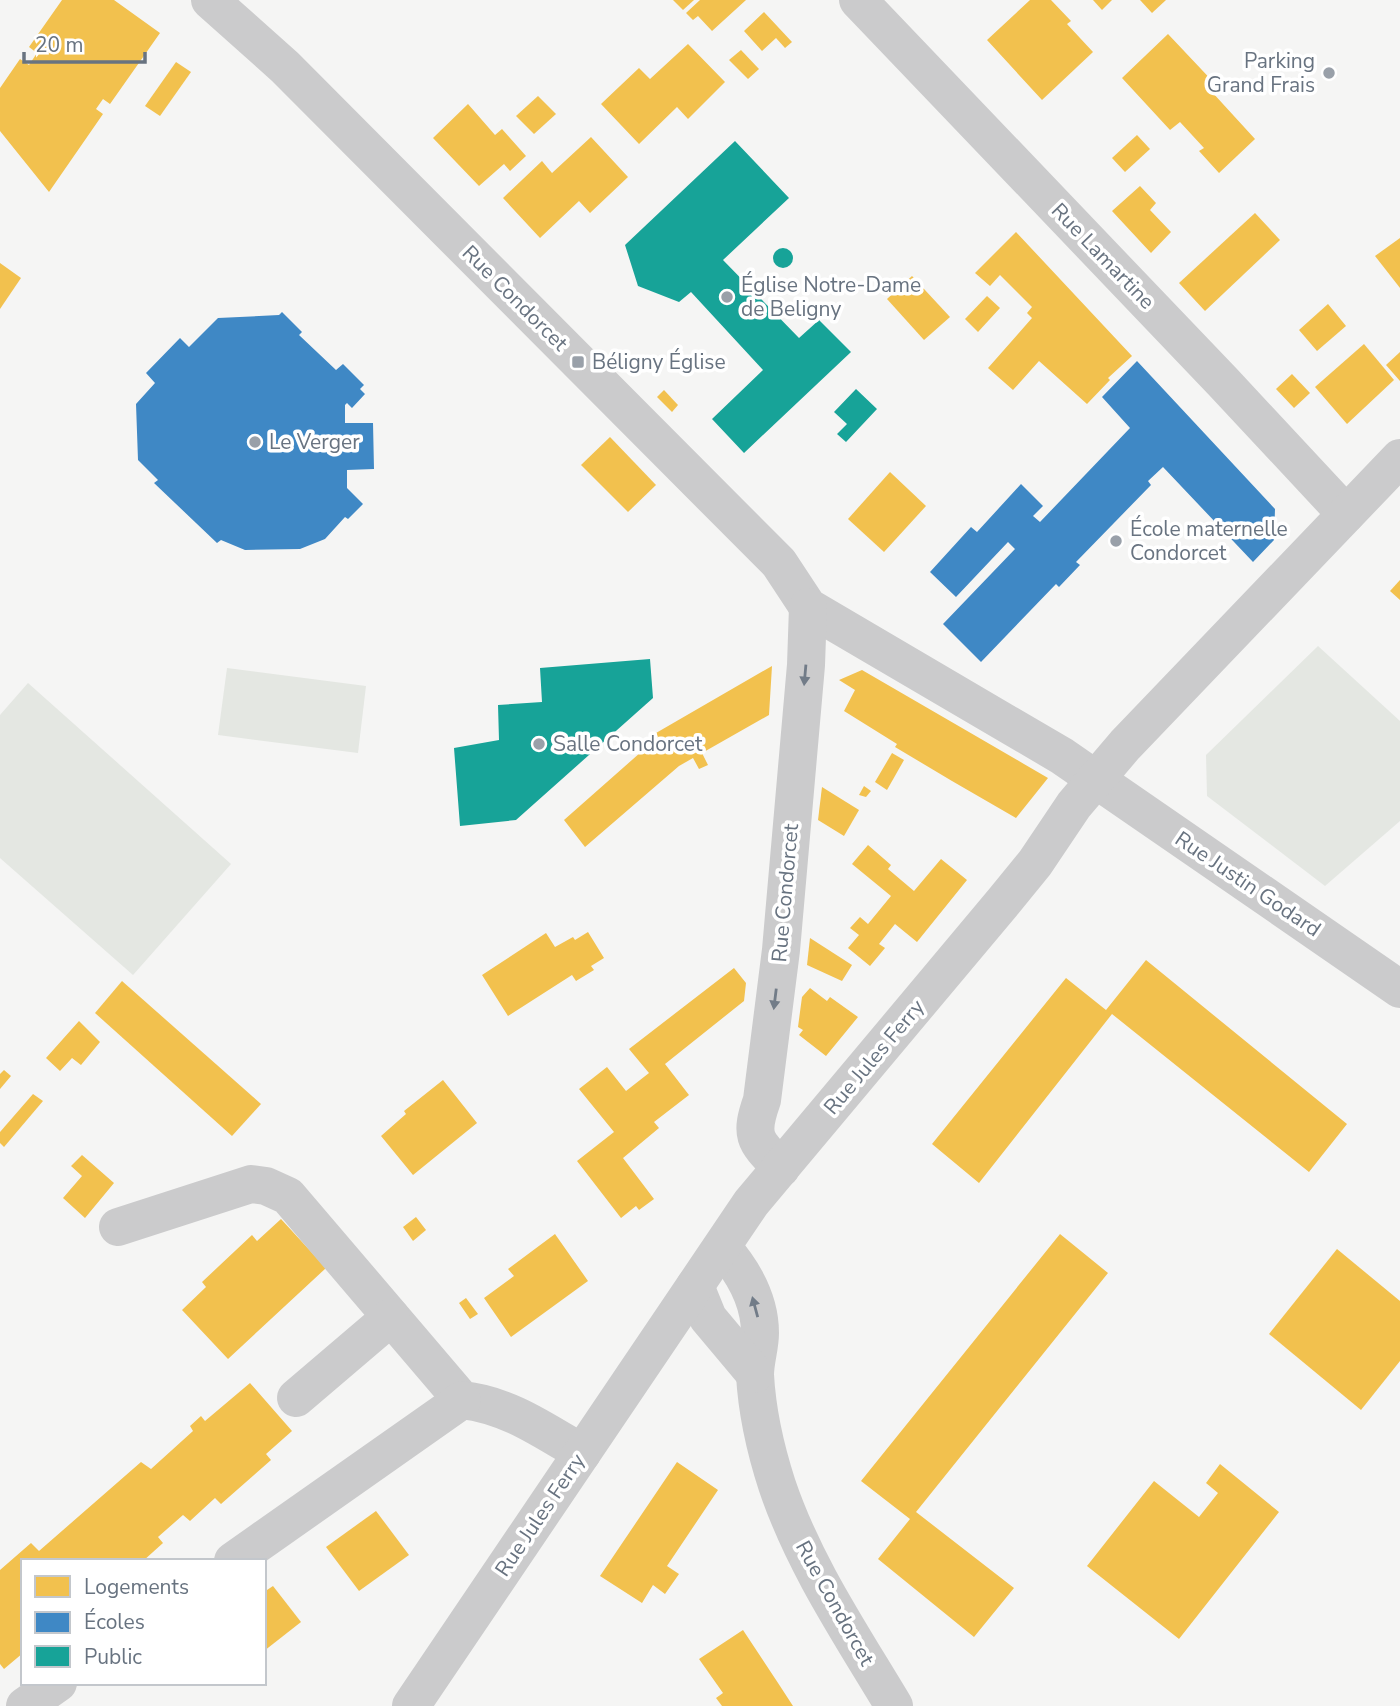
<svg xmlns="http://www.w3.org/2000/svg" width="1400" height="1706" viewBox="0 0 1400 1706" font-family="'Nunito Sans',sans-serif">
<rect width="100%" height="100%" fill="#f5f5f4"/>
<g fill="#e4e7e2">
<polygon points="1318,646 1400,721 1400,821 1325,886 1207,796 1206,755"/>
<polygon points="227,668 366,686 358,753 218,735"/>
<polygon points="28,683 231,864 133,975 0,858 0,715"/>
</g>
<g fill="#f2c14e">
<polygon points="62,0 114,0 160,33 110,104 103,99 96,109 103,114 49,192 0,131 0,88 20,59 29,65 37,53 29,47"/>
<polygon points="673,0 694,0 683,10"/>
<polygon points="700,0 746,0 712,31 698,16 693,20 686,13"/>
<polygon points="1030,0 1051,0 1071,21 1067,24 1093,52 1042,100 987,40"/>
<polygon points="1093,0 1112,0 1102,10"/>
<polygon points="1140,0 1166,0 1152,13"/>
<polygon points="764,12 792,42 785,48 776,38 762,51 744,31"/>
<polygon points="1168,34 1218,87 1212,92 1255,139 1219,173 1199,151 1204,148 1180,122 1170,130 1122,78"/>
<polygon points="688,44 725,82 688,119 677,107 639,144 601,104 639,68 650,79"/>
<polygon points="741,50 759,69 748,79 729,60"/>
<polygon points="176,62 191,72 160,116 145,106"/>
<polygon points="538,96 556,114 534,134 516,116"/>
<polygon points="468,104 495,135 502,129 526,156 510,171 504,164 479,186 433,138"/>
<polygon points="1137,135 1150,149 1125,172 1112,158"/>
<polygon points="591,137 628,177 590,213 579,201 540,238 503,198 542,161 552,173"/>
<polygon points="1140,186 1156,203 1150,210 1171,232 1151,253 1112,211"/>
<polygon points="1255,213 1280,240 1205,311 1179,283"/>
<polygon points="1016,232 1132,356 1108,378 1110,380 1087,404 1039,361 1013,390 988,368 1032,318 1027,313 1032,307 1000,275 990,286 975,273"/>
<polygon points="1400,238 1400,288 1375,256"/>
<polygon points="0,263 21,278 0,309"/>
<polygon points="912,276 950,317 924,340 887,299"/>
<polygon points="987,296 1000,308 978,332 965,319"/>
<polygon points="1328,304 1346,326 1317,351 1299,330"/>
<polygon points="1364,344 1394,380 1347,424 1315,387"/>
<polygon points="1400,352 1400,381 1386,365"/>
<polygon points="1292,374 1310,393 1294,408 1276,389"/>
<polygon points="664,390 678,405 672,412 657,397"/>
<polygon points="610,437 656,485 628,512 581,465"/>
<polygon points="890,472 926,506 884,552 848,519"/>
<polygon points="1400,580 1400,600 1390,591"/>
<polygon points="772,666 769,715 702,753 708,765 699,769 693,758 679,766 585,847 564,820 658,737 656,733"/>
<polygon points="862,670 981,739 1048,778 1016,818 952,781 895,747 897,744 844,711 855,690 839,680"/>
<polygon points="892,753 904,760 887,790 875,782"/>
<polygon points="864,786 871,791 866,797 859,795"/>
<polygon points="822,787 859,810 844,836 818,820"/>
<polygon points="868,845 891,865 888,869 914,891 941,859 967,880 917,942 895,924 879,944 885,948 870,966 848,948 859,935 850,928 860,917 868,924 891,896 852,864"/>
<polygon points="588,932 604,958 591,966 594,970 576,981 572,975 508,1016 482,975 546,933 555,947 573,937 575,940"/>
<polygon points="810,938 852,965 842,981 807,965"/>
<polygon points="1146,960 1347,1124 1309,1172 1112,1014 979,1183 932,1144 1066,978 1106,1010"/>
<polygon points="734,968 746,983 744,1001 665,1064 689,1095 654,1122 659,1128 623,1158 654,1199 639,1210 636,1206 621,1218 577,1161 614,1132 579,1089 607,1067 626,1091 649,1073 629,1049"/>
<polygon points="122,981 261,1104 232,1136 95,1013"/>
<polygon points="810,988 827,1001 830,997 858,1017 826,1056 799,1035 803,1030 798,1027 802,997"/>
<polygon points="79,1021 100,1042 81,1065 72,1058 60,1071 46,1058"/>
<polygon points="4,1070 11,1076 0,1089 0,1074"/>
<polygon points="443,1080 477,1123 413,1175 381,1136 406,1114 404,1111"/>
<polygon points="33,1094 43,1101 4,1147 0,1143 0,1132"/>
<polygon points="82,1155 114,1183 85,1218 63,1198 82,1176 71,1166"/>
<polygon points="416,1217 426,1230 413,1241 403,1227"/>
<polygon points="281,1219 326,1268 228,1359 182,1310 206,1287 202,1282 252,1235 257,1241"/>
<polygon points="555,1234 588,1281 511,1337 484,1298 514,1276 508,1269"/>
<polygon points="1060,1234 1108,1273 916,1512 1014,1588 974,1637 878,1559 910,1519 861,1481"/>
<polygon points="1337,1249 1400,1301 1400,1361 1361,1410 1269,1334"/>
<polygon points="466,1298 478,1314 470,1319 459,1303"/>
<polygon points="250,1383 292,1431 266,1454 271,1460 221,1504 215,1498 190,1521 183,1515 158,1537 163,1543 143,1561 23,1561 23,1653 4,1669 0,1664 0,1570 31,1543 39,1551 141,1462 151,1469 193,1431 190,1426 201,1416 205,1421"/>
<polygon points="677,1462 718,1490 667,1566 679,1574 665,1594 653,1585 642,1603 600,1576"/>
<polygon points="1220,1464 1279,1512 1179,1639 1087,1566 1154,1481 1199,1517 1218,1493 1206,1483"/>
<polygon points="376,1511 409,1555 359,1591 326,1547"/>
<polygon points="273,1586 301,1622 264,1651 264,1592"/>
<polygon points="743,1630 780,1686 793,1706 722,1706 716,1698 723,1693 699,1659"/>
</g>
<g fill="#3f88c5">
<polygon points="282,312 302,332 299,335 336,370 343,364 364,385 360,389 365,394 352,408 347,403 345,405 345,423 373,423 374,469 347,470 347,488 363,504 348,519 345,517 325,539 300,549 245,550 221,540 217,543 154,483 158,480 138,460 136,404 155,383 146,373 180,338 189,347 218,318 279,315"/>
<polygon points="1137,361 1275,509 1274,540 1253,562 1163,467 1148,481 1151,485 1076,562 1080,565 1059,587 1056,584 981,662 943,624 1015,549 1008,542 956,597 930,572 971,527 977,532 1021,484 1043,506 1033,516 1040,522 1130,428 1102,397"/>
</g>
<g fill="#17a398">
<polygon points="735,141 789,198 723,260 799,338 819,320 851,352 744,453 712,419 763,370 691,292 679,302 638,286 625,245"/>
<circle cx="783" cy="258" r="10"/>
<polygon points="856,389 877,409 846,442 837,434 847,424 834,412"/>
<polygon points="650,659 653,698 516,820 460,826 454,748 499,740 498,705 542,702 540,668"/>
</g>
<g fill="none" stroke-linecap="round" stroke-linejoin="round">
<g stroke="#cbcbcc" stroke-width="38">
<polyline points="210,0 285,67 779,563 808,607 1062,756 1400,989"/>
<polyline points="858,0 1223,382 1346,514"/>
<path d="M781,1168C755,1141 749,1137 762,1100L781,950L806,665L808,607"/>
<path d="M118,1227L251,1184L266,1186L288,1196L462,1400C508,1405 543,1430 582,1453"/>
<path d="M722,1247C743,1271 760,1299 760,1333C760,1347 755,1361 755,1375C757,1411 766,1451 777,1485C804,1565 851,1634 894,1706"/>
<polyline points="695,1286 708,1318 755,1374"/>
<polyline points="296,1398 391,1317"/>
<polyline points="233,1561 462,1400"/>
<polyline points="25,1706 58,1683"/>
<polyline points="411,1706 751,1203 1004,901 1035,863 1074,805 1125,745 1400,458"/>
</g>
</g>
<defs><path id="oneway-solid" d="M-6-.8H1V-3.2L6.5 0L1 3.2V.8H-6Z" transform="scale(1.75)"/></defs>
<g fill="#727c88">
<use href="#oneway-solid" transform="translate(805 675) rotate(95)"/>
<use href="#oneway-solid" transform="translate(775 999) rotate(97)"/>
<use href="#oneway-solid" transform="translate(755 1307) rotate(-105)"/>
</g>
<g fill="#99a0a9" stroke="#fff" stroke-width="2.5">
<circle cx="1329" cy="73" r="7"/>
<circle cx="727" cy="297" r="7"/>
<rect x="571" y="355" width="14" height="14" rx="3.5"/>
<circle cx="255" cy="442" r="7"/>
<circle cx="1116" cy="541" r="7"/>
<circle cx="539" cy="744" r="7"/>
</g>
<g text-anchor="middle" stroke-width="7" stroke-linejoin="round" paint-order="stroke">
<g font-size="21" fill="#687380" stroke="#fff" text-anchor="start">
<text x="1315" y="68" text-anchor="end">Parking<tspan x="1315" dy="24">Grand Frais</tspan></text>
<text x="741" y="292">Église Notre-Dame<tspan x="741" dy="24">de Beligny</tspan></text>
<text x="592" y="369">Béligny Église</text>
<text x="269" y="449">Le Verger</text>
<text x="1130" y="536">École maternelle<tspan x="1130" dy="24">Condorcet</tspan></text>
<text x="553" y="751">Salle Condorcet</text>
</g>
<g font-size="21" fill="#687380" stroke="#fff">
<text transform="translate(1103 256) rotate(46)" y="7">Rue Lamartine</text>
<text transform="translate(515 298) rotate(45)" y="7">Rue Condorcet</text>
<text transform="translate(1248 884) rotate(34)" y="7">Rue Justin Godard</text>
<text transform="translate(785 893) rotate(-85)" y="7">Rue Condorcet</text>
<text transform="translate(874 1057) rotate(-50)" y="7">Rue Jules Ferry</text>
<text transform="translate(540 1515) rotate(-56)" y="7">Rue Jules Ferry</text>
<text transform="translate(835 1603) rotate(61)" y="7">Rue Condorcet</text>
</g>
</g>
<rect x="21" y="1559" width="245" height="126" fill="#ffffff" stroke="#c3c7cc" stroke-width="2"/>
<rect x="35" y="1576" width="35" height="21" fill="#f2c14e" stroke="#c3c7cc" stroke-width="2"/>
<text x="84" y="1594" font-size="21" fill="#687380">Logements</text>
<rect x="35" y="1612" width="35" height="21" fill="#3f88c5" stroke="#c3c7cc" stroke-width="2"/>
<text x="84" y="1629" font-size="21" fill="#687380">Écoles</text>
<rect x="35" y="1646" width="35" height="21" fill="#17a398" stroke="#c3c7cc" stroke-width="2"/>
<text x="84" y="1664" font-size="21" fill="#687380">Public</text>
<path d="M24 52v10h121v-10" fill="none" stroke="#687380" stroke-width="3.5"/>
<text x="35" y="52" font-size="21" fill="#687380" stroke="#ffffff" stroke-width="5" paint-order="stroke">20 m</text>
</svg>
